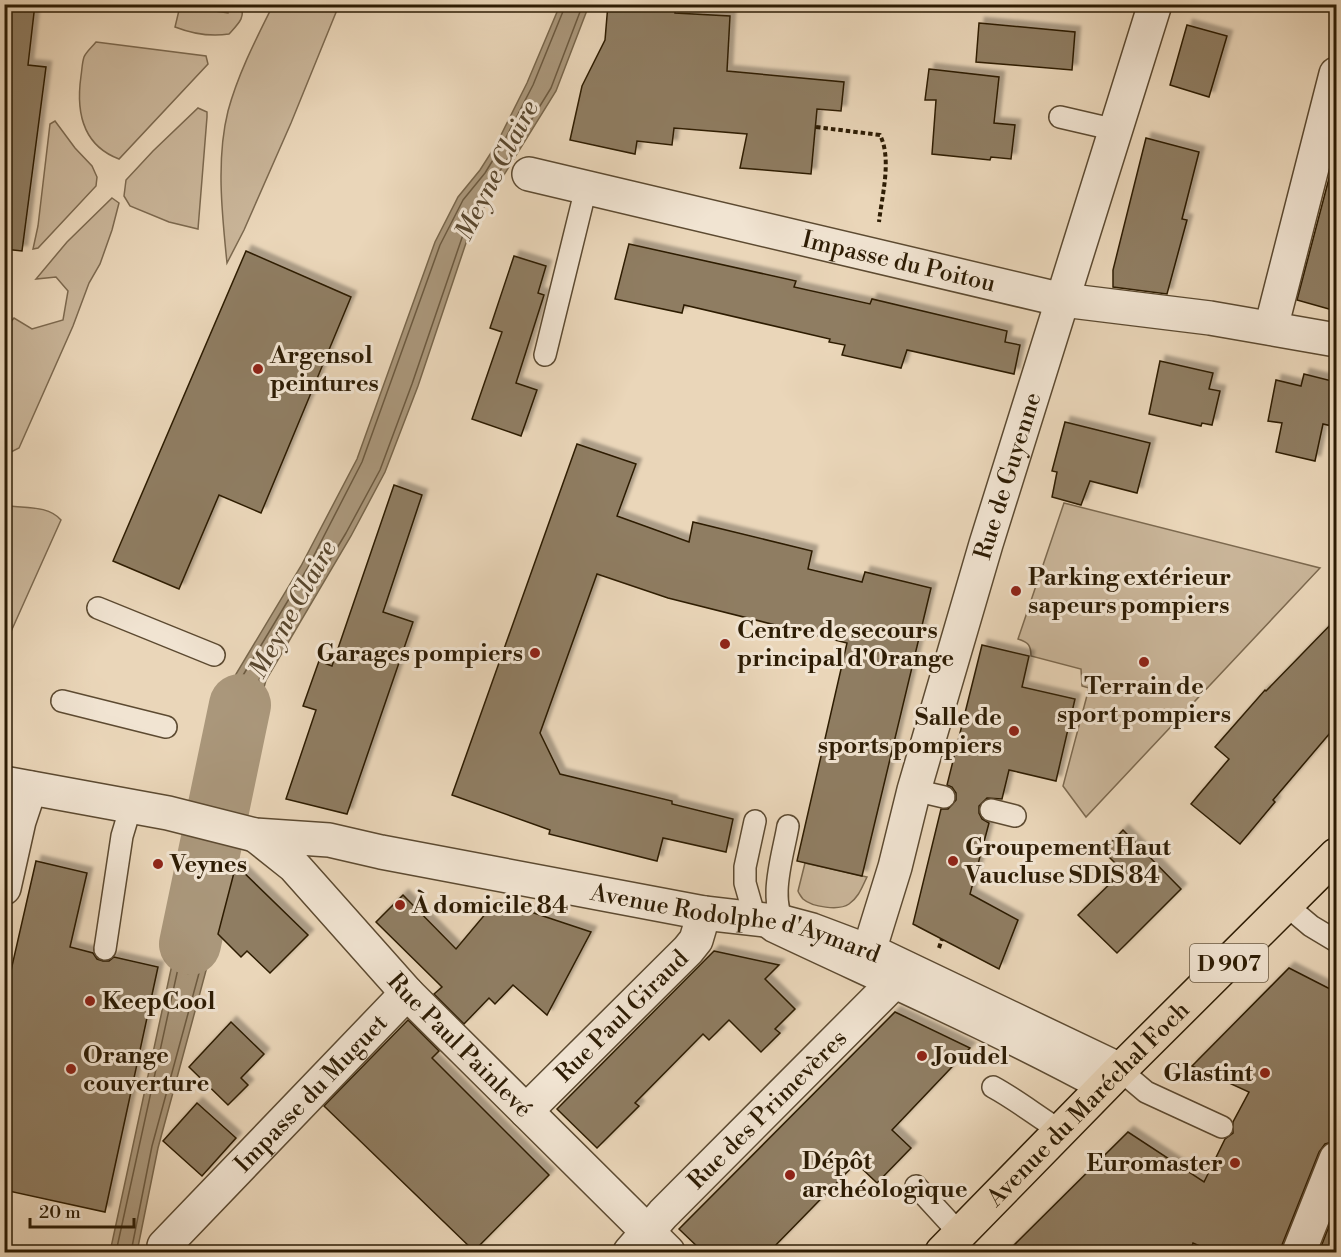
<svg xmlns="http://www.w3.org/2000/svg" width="1341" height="1257" viewBox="0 0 1341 1257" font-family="'Libre Bodoni',serif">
<defs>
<filter id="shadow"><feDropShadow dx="5.5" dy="-5.5" stdDeviation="1.5" flood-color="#0004"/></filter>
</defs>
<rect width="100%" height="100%" fill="#ead6b9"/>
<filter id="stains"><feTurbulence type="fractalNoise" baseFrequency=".00333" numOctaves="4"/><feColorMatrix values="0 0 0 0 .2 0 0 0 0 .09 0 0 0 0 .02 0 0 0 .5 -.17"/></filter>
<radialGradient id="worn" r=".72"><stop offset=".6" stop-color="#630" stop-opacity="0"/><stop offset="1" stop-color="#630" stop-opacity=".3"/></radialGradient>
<g fill="#cab69a" stroke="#7c694f" stroke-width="1.5">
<path d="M230,5H240C247,17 237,25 229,34C210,37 193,34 175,27L180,6L228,13Z"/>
<path d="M273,5H339L291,123L244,230L227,263C222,214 216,159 228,111C238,74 256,39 273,5Z"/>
<path d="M96,42L206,56L208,64L119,159C82,145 76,111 81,76C82,70 82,63 84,57C86,52 92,47 96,42Z"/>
<polygon points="198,108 207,112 207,117 198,229 169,222 130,206 124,196 126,180 153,151"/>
<polygon points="55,121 75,148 92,166 97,177 96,186 38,248 33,249 38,226 50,124"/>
<polygon points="112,198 119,203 112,230 100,264 89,283 73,326 19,448 5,455 5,329 14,318 32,329 63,320 68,291 56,277 36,279 67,242"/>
<path d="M1064,503L1320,568L1086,817L1063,786L1089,688L1082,686L1081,669L1031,656C1031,645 1028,642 1018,639Z"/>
<path d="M10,506C28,508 49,506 61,520L5,645L4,555Z"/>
<path d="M805,863L867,877C862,887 859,897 849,904C839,911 812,907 803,899C802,898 798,892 798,891Z"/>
</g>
<g fill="#aa977b" stroke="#78664b" stroke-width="1.5">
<polygon points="560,5 589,5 556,91 471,228 418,386 385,472 351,536 266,680 236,791 206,785 217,730 236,674 301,566 357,459 435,242 458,197 480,170 496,145 527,83"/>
<polygon points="195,858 234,867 158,1148 137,1252 110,1252"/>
</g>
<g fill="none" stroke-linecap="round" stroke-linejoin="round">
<g stroke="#6c5a40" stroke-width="1.5">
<polyline points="566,4 533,85 501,147 485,173 463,200 440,245 362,462 307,569 242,677 223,731 214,778 215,781 229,783 232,782 260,677 346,533 380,470 412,384 466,226 551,88 583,4"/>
<polygon points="208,875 215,876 217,879 192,972 188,974 186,971 205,877"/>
<polyline points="116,1252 200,868 203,866 224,870 226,874 152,1146 131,1252"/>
</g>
<polyline stroke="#aa977b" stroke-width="62" points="190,944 240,705"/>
</g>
<g fill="#8f7d62" stroke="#2d1c04" stroke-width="1.5" filter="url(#shadow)">
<polygon points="4,4 35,4 28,65 46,67 22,251 4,249"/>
<polygon points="608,4 676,4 675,13 730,16 727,71 844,82 841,111 817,109 811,174 740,168 747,134 674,128 672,145 637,141 635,154 570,140 582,86 605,40"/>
<polygon points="979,23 1075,32 1072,70 976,62"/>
<polygon points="1187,25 1227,36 1209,97 1170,85"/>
<polygon points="929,69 999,77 994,123 1015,125 1011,159 991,157 990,160 932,154 936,100 925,100"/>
<polygon points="1146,138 1199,152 1182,219 1187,220 1167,294 1113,287 1113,270"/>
<polygon points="1332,167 1336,167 1336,311 1297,300"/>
<polygon points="629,244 796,281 794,287 870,304 872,299 1007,331 1005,342 1020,345 1014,374 907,350 901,368 842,355 845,345 829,342 830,339 684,305 682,313 615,299"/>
<polygon points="246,251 351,297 261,513 219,495 179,589 113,561"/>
<polygon points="514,256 546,266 538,293 544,295 516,383 537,390 521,436 472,419 502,332 490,328"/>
<polygon points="1160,361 1213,373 1209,389 1220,391 1212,425 1202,423 1201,426 1149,414"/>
<polygon points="1304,374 1336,382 1336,427 1323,424 1315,461 1276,452 1282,423 1268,421 1276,380 1301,386"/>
<polygon points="1065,422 1150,443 1137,493 1090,481 1081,505 1052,497 1057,472 1052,471"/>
<polygon points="577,444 636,464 617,516 689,542 693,522 812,551 808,569 862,582 865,572 931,588 862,876 797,861 847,643 668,598 597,574 540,733 560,774 672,801 672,804 733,819 726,852 663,838 657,861 549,834 550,830 452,795"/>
<polygon points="394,485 422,495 383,612 413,622 347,814 286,799 316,710 303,706 319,661 332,666"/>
<polygon points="1336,619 1336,726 1273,800 1275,802 1240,844 1191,804 1229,759 1215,747 1265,690 1266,691"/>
<polygon points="982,645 1029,656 1022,687 1075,699 1056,781 1009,770 1002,799 987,798 979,806 979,813 982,819 989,823 970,894 1018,920 999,969 913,924 941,809 948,809 956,800 956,793 952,787 947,785"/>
<polygon points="1123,830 1181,889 1117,953 1078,915 1123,871 1103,851"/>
<polygon points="36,861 87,873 70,947 93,953 97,959 103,961 109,961 114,957 158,967 105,1212 4,1190 4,1001"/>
<polygon points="236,865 308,935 270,973 247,951 241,957 218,934"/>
<polygon points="403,895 456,949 492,906 534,913 591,932 547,1015 513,985 495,1004 489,998 464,1024 434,994 442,987 376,922"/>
<polygon points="714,951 779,965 765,979 795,1009 775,1029 780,1033 761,1052 729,1020 709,1040 703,1034 635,1103 639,1106 597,1148 557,1109"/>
<polygon points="1289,968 1336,992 1336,1141 1325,1144 1319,1152 1282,1245 1281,1252 1213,1252 1193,1243 1190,1252 1007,1252 1128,1132 1204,1182 1225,1139 1233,1133 1233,1122 1249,1092 1192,1066"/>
<polygon points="895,1012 970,1048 892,1130 911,1148 877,1183 856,1163 769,1252 703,1252 679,1229"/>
<polygon points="408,1020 439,1051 432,1058 549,1175 474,1251 324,1106"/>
<polygon points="231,1022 264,1054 241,1078 248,1085 228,1105 189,1067"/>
<polygon points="197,1103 236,1138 202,1176 163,1141"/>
<polygon points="1336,1208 1336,1252 1319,1252"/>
</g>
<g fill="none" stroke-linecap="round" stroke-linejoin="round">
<g stroke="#5c4a31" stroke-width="24">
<g id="service">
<polyline points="1060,117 1116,130"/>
<polyline points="545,355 586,188"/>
<polyline points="98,608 214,655"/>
<polyline points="62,701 166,727"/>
<polyline points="914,790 944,797"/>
<polyline points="991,810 1015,816"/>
<path d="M755,821L745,867V883L755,918L772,931C882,983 994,1032 1101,1090"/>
<path d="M788,826C783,856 766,904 788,929"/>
<polyline points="1286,905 1311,926 1336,941"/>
<polyline points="105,949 122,836 131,806"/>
<polyline points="1120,1070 1146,1092 1222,1127"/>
<path d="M993,1087C1017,1100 1038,1117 1061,1131"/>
<polyline points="916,1186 960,1234"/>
</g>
</g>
<g stroke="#5c4a31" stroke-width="36">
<g id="minor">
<path id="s1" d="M529,174L1063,300L1210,318L1336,340"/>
<polyline points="1271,328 1336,74"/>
<polyline points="4,888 19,821 30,788"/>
<path id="s2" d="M869,951L895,867L914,790L986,544L1155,4"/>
<path id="s3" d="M526,1111L688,950L696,940L704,913"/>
<path id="s4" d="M164,1246L407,993"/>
<path id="s5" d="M630,1252L663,1214L907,969"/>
<polyline points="1299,1252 1336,1159"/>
</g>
</g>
<g stroke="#5c4a31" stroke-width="36">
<g id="tertiary">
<path id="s6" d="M4,783L168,813L255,835L329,840L381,852L704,913L782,922L812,930L881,956L1120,1070"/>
<path id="s7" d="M255,835L294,866L407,993L668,1252"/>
</g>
</g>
<g stroke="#2d1c04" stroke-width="36">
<g id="primary">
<path id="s8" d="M942,1252L1120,1070L1336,855"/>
</g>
</g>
<g stroke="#2d1c04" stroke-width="4" stroke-dasharray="4.5 3" stroke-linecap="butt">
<path d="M816,127L880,135C892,159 882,195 879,222"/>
<polyline points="939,948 942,939"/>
</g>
<use href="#service" stroke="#f1e4d2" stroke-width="21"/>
<use href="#minor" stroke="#f1e4d2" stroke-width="33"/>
<use href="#tertiary" stroke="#f1e4d2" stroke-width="33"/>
<use href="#primary" stroke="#ead6b9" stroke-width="33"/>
</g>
<g fill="#8f2418" stroke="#f1e4d2" stroke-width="2">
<circle cx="258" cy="369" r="6"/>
<circle cx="1016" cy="591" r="6"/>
<circle cx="725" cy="644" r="6"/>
<circle cx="535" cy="653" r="6"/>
<circle cx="1144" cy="662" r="6"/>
<circle cx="1014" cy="731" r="6"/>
<circle cx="953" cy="861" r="6"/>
<circle cx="158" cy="864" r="6"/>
<circle cx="400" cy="905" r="6"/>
<circle cx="90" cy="1001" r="6"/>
<circle cx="922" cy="1056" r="6"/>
<circle cx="71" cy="1069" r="6"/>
<circle cx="1265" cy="1073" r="6"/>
<circle cx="1235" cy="1163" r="6"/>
<circle cx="790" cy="1175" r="6"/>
</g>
<g text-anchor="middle" stroke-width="6" stroke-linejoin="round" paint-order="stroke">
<rect fill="#f1e4d2" stroke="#685842" stroke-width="1.5" x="1190" y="944" width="78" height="38" rx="4.5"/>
<g font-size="22" font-weight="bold" fill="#2d1c04">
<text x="1229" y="971">D 907</text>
</g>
<g font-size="24" fill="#2d1c04" stroke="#f1e4d2">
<text dy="8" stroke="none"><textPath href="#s1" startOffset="380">Impasse du Poitou</textPath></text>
<text dy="8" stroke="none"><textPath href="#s2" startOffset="495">Rue de Guyenne</textPath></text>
<text dy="8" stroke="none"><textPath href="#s6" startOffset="746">Avenue Rodolphe d'Aymard</textPath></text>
<text dy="8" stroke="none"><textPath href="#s3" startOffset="135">Rue Paul Giraud</textPath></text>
<text dy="8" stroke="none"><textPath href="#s7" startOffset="294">Rue Paul Painlevé</textPath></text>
<text dy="8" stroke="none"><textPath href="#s4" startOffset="212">Impasse du Muguet</textPath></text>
<text dy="8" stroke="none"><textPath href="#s8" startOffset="208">Avenue du Maréchal Foch</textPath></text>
<text dy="8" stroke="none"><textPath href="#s5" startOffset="198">Rue des Primevères</textPath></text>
</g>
<g font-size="24" font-weight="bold" fill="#2d1c04" stroke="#f1e4d2" text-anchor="start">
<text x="270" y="363">Argensol<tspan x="270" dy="28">peintures</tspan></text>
<text x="1028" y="585">Parking extérieur<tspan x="1028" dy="28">sapeurs pompiers</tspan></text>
<text x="737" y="638">Centre de secours<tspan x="737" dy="28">principal d'Orange</tspan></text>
<text x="523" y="661" text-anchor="end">Garages pompiers</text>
<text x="1144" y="694" text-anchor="middle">Terrain de<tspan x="1144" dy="28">sport pompiers</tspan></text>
<text x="1002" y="725" text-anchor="end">Salle de<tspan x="1002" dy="28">sports pompiers</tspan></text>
<text x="965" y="855">Groupement Haut<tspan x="965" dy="28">Vaucluse SDIS 84</tspan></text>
<text x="170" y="872">Veynes</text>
<text x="412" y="913">À domicile 84</text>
<text x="102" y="1009">KeepCool</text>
<text x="83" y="1063">Orange<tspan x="83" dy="28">couverture</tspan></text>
<text x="934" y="1064">Joudel</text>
<text x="1253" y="1081" text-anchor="end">Glastint</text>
<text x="802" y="1169">Dépôt<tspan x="802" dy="28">archéologique</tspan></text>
<text x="1223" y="1171" text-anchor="end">Euromaster</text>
</g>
<g font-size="26" font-style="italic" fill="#59472e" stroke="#f1e4d2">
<text transform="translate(496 170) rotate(-63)" y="9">Meyne Claire</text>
<text transform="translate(292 609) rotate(-61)" y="9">Meyne Claire</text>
</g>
</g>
<rect width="1341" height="1257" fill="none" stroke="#ead6b9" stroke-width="24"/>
<rect x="6" y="6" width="1329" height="1245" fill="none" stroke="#2d1c04" stroke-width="3"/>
<rect x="12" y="12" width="1317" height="1233" fill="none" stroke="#2d1c04" stroke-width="1.5"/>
<path d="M30 1218v9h104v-9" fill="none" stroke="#2d1c04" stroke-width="3"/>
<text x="39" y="1218" font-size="18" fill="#2d1c04" stroke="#f1e4d2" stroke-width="4.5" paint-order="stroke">20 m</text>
<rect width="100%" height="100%" filter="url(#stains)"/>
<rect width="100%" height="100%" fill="url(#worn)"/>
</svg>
